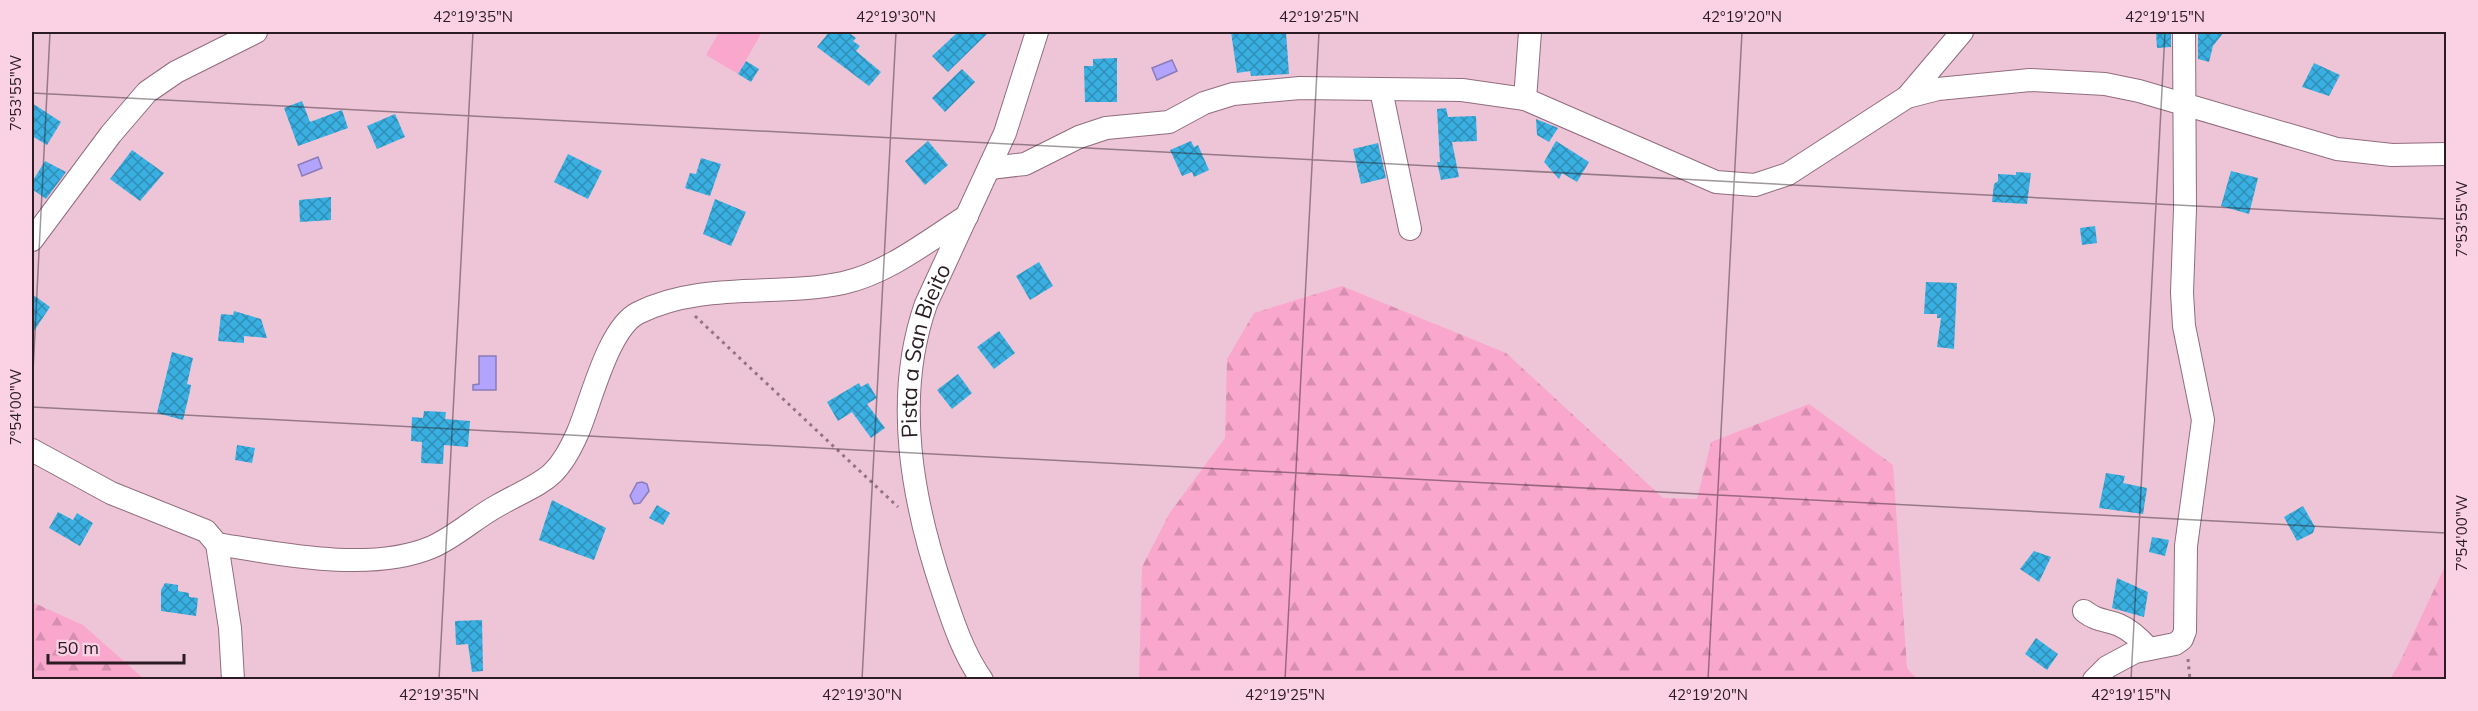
<svg xmlns="http://www.w3.org/2000/svg" width="2478" height="711" viewBox="0 0 2478 711" font-family="Mulish,sans-serif">
<defs>
<pattern id="forest-firs" width="22" height="20" patternUnits="userSpaceOnUse" patternTransform="scale(1.5)"><rect width="22" height="20" fill="#faa7ce"/><path d="M5 1l3.5 6h-7zM16 11l3.5 6h-7z" fill="#d68fb1"/></pattern>
<pattern id="building-cross-hatch" width="8" height="8" patternUnits="userSpaceOnUse" patternTransform="scale(1.5)"><rect width="8" height="8" fill="#39b0e1"/><path d="M0 0l8 8M0 8l8-8" fill="none" stroke="#308eb6"/></pattern>
</defs>
<rect width="100%" height="100%" fill="#eec5d7"/>
<g fill="url(#forest-firs)">
<polygon points="1342,286 1506,353 1663,498 1697,499 1711,442 1809,404 1893,465 1907,668 1917,679 1139,679 1142,567 1169,514 1225,438 1227,359 1254,313"/>
<polygon points="2446,564 2446,679 2390,679 2398,666"/>
<polygon points="32,602 83,625 144,679 32,679"/>
</g>
<polygon fill="#faa7ce" points="719,32 762,32 738,74 706,55"/>
<g fill="#b2a4fc" stroke="#8a7bbb" stroke-width="1.5">
<polygon points="1172,60 1177,71 1157,80 1152,68"/>
<polygon points="318,157 322,168 302,176 298,165"/>
<polygon points="479,356 496,356 496,390 473,390 473,385 479,384"/>
<polygon points="642,482 647,484 649,491 640,503 634,504 630,496 637,483"/>
</g>
<g fill="url(#building-cross-hatch)">
<polygon points="829,32 848,32 856,38 853,41 860,46 856,51 881,72 869,86 817,47"/>
<polygon points="958,32 989,32 948,72 932,56"/>
<polygon points="1231,32 1286,32 1289,74 1251,76 1250,71 1237,73"/>
<polygon points="2156,32 2171,32 2171,47 2157,48"/>
<polygon points="2198,32 2224,32 2213,46 2209,62 2198,59"/>
<polygon points="1117,58 1117,102 1085,102 1084,66 1093,66 1093,59"/>
<polygon points="746,61 759,69 751,82 738,74"/>
<polygon points="2314,63 2340,75 2329,96 2302,87"/>
<polygon points="962,69 975,82 945,112 932,98"/>
<polygon points="302,101 310,122 342,110 348,128 298,146 284,108"/>
<polygon points="32,103 61,122 47,145 32,136"/>
<polygon points="1446,108 1448,117 1476,116 1477,141 1452,142 1459,177 1441,180 1437,162 1440,162 1437,109"/>
<polygon points="395,114 405,137 377,149 367,126"/>
<polygon points="1536,119 1558,128 1549,142 1537,135"/>
<polygon points="928,141 948,165 925,185 905,161"/>
<polygon points="1191,141 1194,147 1198,145 1209,170 1194,177 1192,172 1182,176 1170,150"/>
<polygon points="1556,141 1589,162 1577,182 1562,173 1559,179 1544,162"/>
<polygon points="1378,143 1386,178 1361,184 1353,149"/>
<polygon points="132,150 164,173 140,201 110,179"/>
<polygon points="568,154 602,171 588,199 554,182"/>
<polygon points="701,158 721,164 710,196 685,188 690,173 696,174"/>
<polygon points="45,161 66,172 46,199 32,189 32,182"/>
<polygon points="2231,171 2258,178 2249,214 2221,206"/>
<polygon points="2016,172 2031,173 2027,204 1992,202 1994,184 1998,181 1998,174 2016,175"/>
<polygon points="331,197 331,220 300,222 299,200"/>
<polygon points="715,199 746,212 731,246 703,234"/>
<polygon points="2095,226 2097,243 2082,245 2080,228"/>
<polygon points="1039,262 1053,286 1030,300 1016,276"/>
<polygon points="1926,282 1957,283 1954,349 1937,347 1941,318 1937,318 1937,314 1924,314"/>
<polygon points="32,294 50,307 32,334"/>
<polygon points="234,311 261,319 267,338 244,336 244,343 218,341 221,314 233,315"/>
<polygon points="999,331 1015,353 994,369 977,347"/>
<polygon points="172,352 193,358 187,384 191,385 190,391 183,420 157,413"/>
<polygon points="958,374 972,393 952,409 937,390"/>
<polygon points="859,383 861,387 868,383 877,398 867,404 885,428 871,438 852,412 838,421 827,402"/>
<polygon points="424,411 446,412 445,419 470,421 468,447 444,445 443,464 421,463 422,442 411,441 412,417 423,418"/>
<polygon points="237,445 255,448 252,463 235,460"/>
<polygon points="2106,473 2125,476 2123,483 2147,488 2143,514 2099,508"/>
<polygon points="552,500 606,528 594,560 539,540"/>
<polygon points="657,505 670,513 663,525 649,518"/>
<polygon points="2303,506 2315,527 2313,533 2297,541 2284,517"/>
<polygon points="58,512 73,520 77,513 93,523 80,546 49,528"/>
<polygon points="2152,537 2169,540 2165,556 2149,552"/>
<polygon points="2034,551 2051,557 2039,582 2020,569"/>
<polygon points="2117,578 2148,592 2144,617 2112,608"/>
<polygon points="165,583 178,585 178,591 189,593 189,597 198,598 196,616 161,611 161,590"/>
<polygon points="482,620 483,671 472,672 468,644 456,645 455,621"/>
<polygon points="2036,638 2058,654 2047,670 2025,654"/>
</g>
<g fill="none" stroke-linecap="round" stroke-linejoin="round">
<g stroke="#916d7d" stroke-width="24">
<g id="street">
<polyline points="1381,90 1410,229"/>
<polyline points="1907,97 1962,32"/>
<polyline points="1525,99 1530,32"/>
<polyline points="990,168 1025,164 1079,137 1106,128 1169,122 1204,103 1233,94 1300,88 1462,90 1525,99 1716,182 1755,185 1788,174 1907,97 1938,89 2030,80 2105,84 2139,91 2337,149 2392,155 2446,154"/>
<polyline points="32,240 111,134 147,92 176,72 256,32"/>
<path d="M32,450L111,493L206,531L217,544C280,554 371,573 432,547C455,537 475,518 497,506C541,481 556,483 578,432C591,402 608,328 638,313C701,281 777,297 843,283C888,273 929,240 967,216"/>
<polyline points="217,544 230,628 233,680"/>
<path d="M2084,611C2098,622 2105,619 2119,625C2131,630 2140,639 2149,649"/>
<path id="s1" d="M982,680C963,653 953,622 943,592C912,500 893,398 926,304L1005,133L1037,32"/>
<polyline points="2094,680 2107,667 2135,652 2175,644 2182,639 2185,631 2186,546 2203,420 2184,326 2182,293 2185,209 2184,32"/>
</g>
</g>
<g stroke="#917581" stroke-width="3" stroke-dasharray="3 4.5" stroke-linecap="butt">
<polyline points="695,316 898,507"/>
<polyline points="2188,659 2190,680"/>
</g>
<use href="#street" stroke="#fff" stroke-width="22"/>
</g>
<path fill="none" stroke="#2b1c23" stroke-width="1.5" stroke-opacity="0.45" d="M32,93L2446,219M32,392L50,32M32,407L2446,533M439,680L473,32M862,680L896,32M1285,680L1319,32M1708,680L1742,32M2131,680L2165,32"/>
<g text-anchor="middle" stroke-width="5" stroke-linejoin="round" paint-order="stroke">
<g font-size="22" fill="#2b1c23" stroke="#fbd2e4">
<text dy="8" stroke="none"><textPath href="#s1" startOffset="344">Pista a San Bieito</textPath></text>
</g>
</g>
<rect width="2478" height="711" fill="none" stroke="#fbd2e4" stroke-width="66"/>
<path d="M48 654v9h136v-9" fill="none" stroke="#2b1c23" stroke-width="3"/>
<text x="57" y="654" font-size="18" fill="#2b1c23" stroke="#fbd2e4" stroke-width="4.5" paint-order="stroke">50 m</text>
<rect x="33" y="33" width="2412" height="645" fill="none" stroke="#2b1c23" stroke-width="2"/>
<g font-size="15" text-anchor="middle" fill="#2b1c23">
<text x="473" y="22">42°19'35"N</text>
<text x="896" y="22">42°19'30"N</text>
<text x="1319" y="22">42°19'25"N</text>
<text x="1742" y="22">42°19'20"N</text>
<text x="2165" y="22">42°19'15"N</text>
<text transform="translate(16 93) rotate(-90)" y="5">7°53'55"W</text>
<text transform="translate(2462 219) rotate(-90)" y="5">7°53'55"W</text>
<text transform="translate(16 407) rotate(-90)" y="5">7°54'00"W</text>
<text transform="translate(2462 533) rotate(-90)" y="5">7°54'00"W</text>
<text x="439" y="700">42°19'35"N</text>
<text x="862" y="700">42°19'30"N</text>
<text x="1285" y="700">42°19'25"N</text>
<text x="1708" y="700">42°19'20"N</text>
<text x="2131" y="700">42°19'15"N</text>
</g>
</svg>
